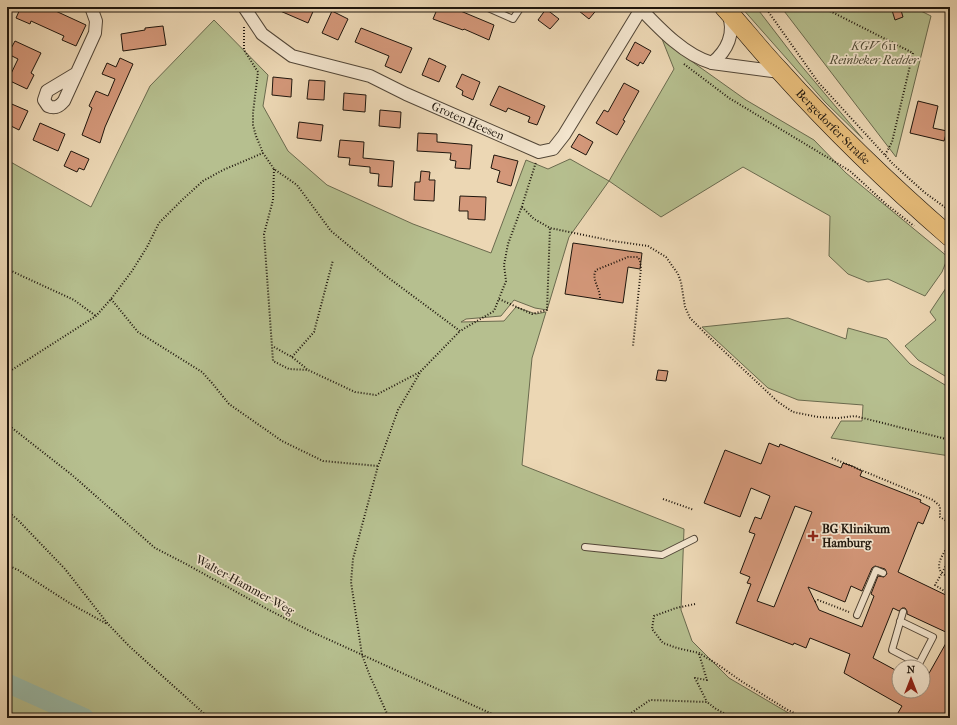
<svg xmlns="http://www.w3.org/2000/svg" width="957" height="725" viewBox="0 0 957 725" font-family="'IM FELL French Canon',serif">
<rect width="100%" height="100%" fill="#ecd7b4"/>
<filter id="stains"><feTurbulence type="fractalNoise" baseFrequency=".005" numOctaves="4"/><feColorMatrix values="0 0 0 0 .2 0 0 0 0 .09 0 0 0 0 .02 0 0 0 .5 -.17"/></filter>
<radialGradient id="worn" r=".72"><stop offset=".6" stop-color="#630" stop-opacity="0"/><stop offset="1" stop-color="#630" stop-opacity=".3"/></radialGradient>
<g fill="#b6bf8f" stroke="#6a6a4e">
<polygon points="741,7 756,7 799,63 863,139 825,102"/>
<polygon points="781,7 913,7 931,16 896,157"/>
<polygon points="214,20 268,75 263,106 288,151 327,185 413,224 491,253 526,160 548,169 570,159 609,181 569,237 547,310 535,308 514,300 501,316 466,319 461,322 504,321 516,307 536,314 546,312 532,358 522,465 684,529 681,610 692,641 729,678 797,718 97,718 7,678 7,160 91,207 150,86"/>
<polygon points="660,34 694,63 746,100 814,140 846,173 948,257 942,272 925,296 888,279 868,282 848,274 829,256 830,216 743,167 661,217 609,181 674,69"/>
<polygon points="950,282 950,379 918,360 905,346 936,320 930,312"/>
<polygon points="788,318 846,339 848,328 887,339 910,364 950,388 950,456 831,438 841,421 862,421 863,405 798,400 768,388 702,327"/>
<polygon points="7,690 74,718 7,718"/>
</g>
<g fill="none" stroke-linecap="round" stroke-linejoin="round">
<polyline stroke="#9abaa8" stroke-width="19" points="7,683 85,718"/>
</g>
<g fill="#d39779" stroke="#1f160d" fill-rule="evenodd">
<polygon points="21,7 47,7 86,25 76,46 62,40 64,36 31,21 30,24 16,18"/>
<polygon points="271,7 315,7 308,23"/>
<polygon points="438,7 451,7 494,25 489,40 464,29 463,30 433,19"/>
<polygon points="574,7 599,7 589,19"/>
<polygon points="891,7 900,7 903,17 895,20"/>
<polygon points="546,9 559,19 550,29 538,20"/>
<polygon points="332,11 348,19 338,40 322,33"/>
<polygon points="163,26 166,45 123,51 121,34 145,30 145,28"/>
<polygon points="361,28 412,48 401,73 385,66 389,56 355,42"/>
<polygon points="15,41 41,53 31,73 34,75 27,89 8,80 18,59 8,54"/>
<polygon points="635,42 651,51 643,64 640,62 638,66 626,59"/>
<polygon points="120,58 133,64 105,127 100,143 82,135 92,108 89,106 96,91 108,96 115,79 102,74 107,63 116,67"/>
<polygon points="429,58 446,66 439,82 422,75"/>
<polygon points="462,74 480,82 473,100 462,95 463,91 456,87"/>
<polygon points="273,77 292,79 291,97 272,95"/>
<polygon points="309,80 325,81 324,100 307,99"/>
<polygon points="624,83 639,91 623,120 625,121 617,135 596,123 604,110 608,112"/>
<polygon points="499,86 545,106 537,125 528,122 530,117 508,108 506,112 490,105"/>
<polygon points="344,93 366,95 365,112 343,110"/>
<polygon points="918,101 938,106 933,128 947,131 944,141 910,133"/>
<polygon points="7,102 28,111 19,130 7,124"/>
<polygon points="380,110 401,112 400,128 379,126"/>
<polygon points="299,122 323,125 321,141 297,138"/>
<polygon points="40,123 65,134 58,151 33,140"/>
<polygon points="418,133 437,134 437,142 472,145 470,169 455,168 456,161 450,160 451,153 417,151"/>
<polygon points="579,134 593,142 586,155 571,147"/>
<polygon points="340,140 364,142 363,158 394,161 392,187 378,186 379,174 370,173 370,167 349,165 350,158 338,157"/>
<polygon points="71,151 89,159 84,170 79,168 77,172 64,166"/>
<polygon points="494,155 518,161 511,186 497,182 500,171 491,168"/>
<polygon points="421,171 430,172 429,180 435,180 434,201 414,200 415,182 420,182"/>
<polygon points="460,196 486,197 485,220 468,219 468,211 459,211"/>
<polygon points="573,243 642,253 640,269 628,267 623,303 565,294"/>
<polygon points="658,370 668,371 666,381 656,380"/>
<path d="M769,443L779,447L780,444L841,468L843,463L852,466L862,471L860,476L921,500L920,502L930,507L923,524L918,522L898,572L950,597V634L907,614V611L905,608H902L899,611L893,608L873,658L899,672V691H923V684L950,636V718H895L902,706L844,673L850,654L810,638L806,648L794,643L793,645L736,623L751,584L747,583L750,577L740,573L755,534L749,532L755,517L761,519L770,496L751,488L740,517L704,503L725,450L761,464ZM795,506L812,512L774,607L757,601ZM875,566L885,569L887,574L884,577L878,576L871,594L874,596L862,627L819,610L808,587L845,602L851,586L862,591L872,568Z"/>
</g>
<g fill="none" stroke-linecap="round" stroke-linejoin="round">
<g stroke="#524637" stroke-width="8">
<g id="service">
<polyline points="486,7 513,19 521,7"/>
<polyline points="585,547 662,555 694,539"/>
<polyline points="857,615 876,570 883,573"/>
<polyline points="900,621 933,637 919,664 892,650 903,612"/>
</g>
</g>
<g stroke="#524637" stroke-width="14">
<g id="minor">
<path id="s1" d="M244,7L262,34L292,56L370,76L406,94L539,152L553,149L564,135L641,9"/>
<path d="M639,7C659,28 684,55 712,63L780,72"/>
<path d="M712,63C727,51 736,33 728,13"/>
<path d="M77,73L47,91L44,100L48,106C55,109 59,107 64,101L95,33L96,21L91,7"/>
</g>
</g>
<g stroke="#1f160d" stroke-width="20">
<g id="primary">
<path id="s2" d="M724,7C743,28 761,51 780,71C833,130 890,185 950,237"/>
</g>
</g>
<g stroke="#1f160d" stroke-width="2" stroke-dasharray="1 2" stroke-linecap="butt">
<polyline points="765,7 818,82 893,164 924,192 950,211"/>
<polyline points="822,7 913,53 892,142 885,155"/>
<polyline points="187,10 196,7"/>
<polyline points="244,27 244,50 258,72 253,113 253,125 256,136 263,153 274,169 297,185 331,231 382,273 460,331 494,311 506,281 504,265 508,244 522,206 536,162"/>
<polyline points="684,64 729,98 850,171 886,204 914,226"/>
<polyline points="274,169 273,200 264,234 273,361 289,369 308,370 355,392 376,395 420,372"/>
<polyline points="522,207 534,219 550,228 613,241 648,246 666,257 678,274 681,282 685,307 690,318 710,338 778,402 793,412 818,417 838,418 855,416 950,440"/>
<polyline points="945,251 950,254"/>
<polyline points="7,269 74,300 96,316"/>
<path d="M600,298C600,288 591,279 596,270L628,257H638L640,261L641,268L633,346"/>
<polyline points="111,299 138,332 202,372 212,383 229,404 282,441 323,461 378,466"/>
<polyline points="499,299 532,314 547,310 550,228"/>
<polyline points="274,347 292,357 307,369"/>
<polyline points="292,357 314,332 333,260"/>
<polyline points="7,373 96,316 111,299 132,271 147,247 159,223 182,200 203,181 223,170 263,153"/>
<polyline points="7,424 72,475 155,548 186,564 269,610 312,632 501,718"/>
<polyline points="832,458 933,500 940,506 940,517 950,523"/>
<polyline points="663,499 694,510"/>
<polyline points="7,511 18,520 65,569 108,624 129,646 209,718"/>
<path d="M950,543C946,550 936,562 940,570C941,574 947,576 950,577"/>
<polyline points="947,564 935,585 946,592 950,585"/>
<polyline points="7,565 18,570 71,604 107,624"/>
<polyline points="815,602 818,600 849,612"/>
<polyline points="695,604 676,608 654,616 652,629 663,643 677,648 699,653 717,664 741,681 786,709 804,718"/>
<polyline points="699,654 707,680 695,678 707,702"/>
<polyline points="389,718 370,676 362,655 351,582 353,559 378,466 398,410 421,371 460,331"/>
<polyline points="483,718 497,716 497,718"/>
<polyline points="624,718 650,700 707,702 716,709 733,718"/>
</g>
<use href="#service" stroke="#f3e5ce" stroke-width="6"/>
<use href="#minor" stroke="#f3e5ce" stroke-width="12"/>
<use href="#primary" stroke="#e6bc7a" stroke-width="19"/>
</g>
<path fill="#8f2418" stroke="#f3e5ce" stroke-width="1.5" d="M811 530h4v4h4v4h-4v4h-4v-4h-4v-4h4z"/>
<g text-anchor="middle" stroke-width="3.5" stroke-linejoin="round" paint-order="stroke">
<g font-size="12" font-style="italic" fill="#4c4934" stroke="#f3e5ce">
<text x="874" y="50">KGV 611<tspan x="874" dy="14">Reinbeker Redder</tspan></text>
</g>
<g font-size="12" fill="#1f160d" stroke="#f3e5ce">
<text dy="4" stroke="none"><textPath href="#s1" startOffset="258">Groten Heesen</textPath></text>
<text dy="4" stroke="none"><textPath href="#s2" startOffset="162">Bergedorfer Straße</textPath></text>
<text transform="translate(245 585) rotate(29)" y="4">Walter-Hammer-Weg</text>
</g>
<g font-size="12" font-weight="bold" fill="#1f160d" stroke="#f3e5ce" text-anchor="start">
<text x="822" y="533">BG Klinikum<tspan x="822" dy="14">Hamburg</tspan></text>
</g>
</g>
<rect width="957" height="725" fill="none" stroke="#ecd7b4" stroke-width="24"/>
<rect x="8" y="8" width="941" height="709" fill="none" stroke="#1f160d" stroke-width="2"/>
<rect x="12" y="12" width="933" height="701" fill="none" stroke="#1f160d"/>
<g transform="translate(911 679)"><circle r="19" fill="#f3e5ce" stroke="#9e9281"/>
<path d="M0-3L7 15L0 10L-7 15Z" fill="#8f2418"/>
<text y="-6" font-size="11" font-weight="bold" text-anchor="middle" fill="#1f160d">N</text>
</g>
<rect width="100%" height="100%" filter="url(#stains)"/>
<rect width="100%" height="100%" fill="url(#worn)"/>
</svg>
